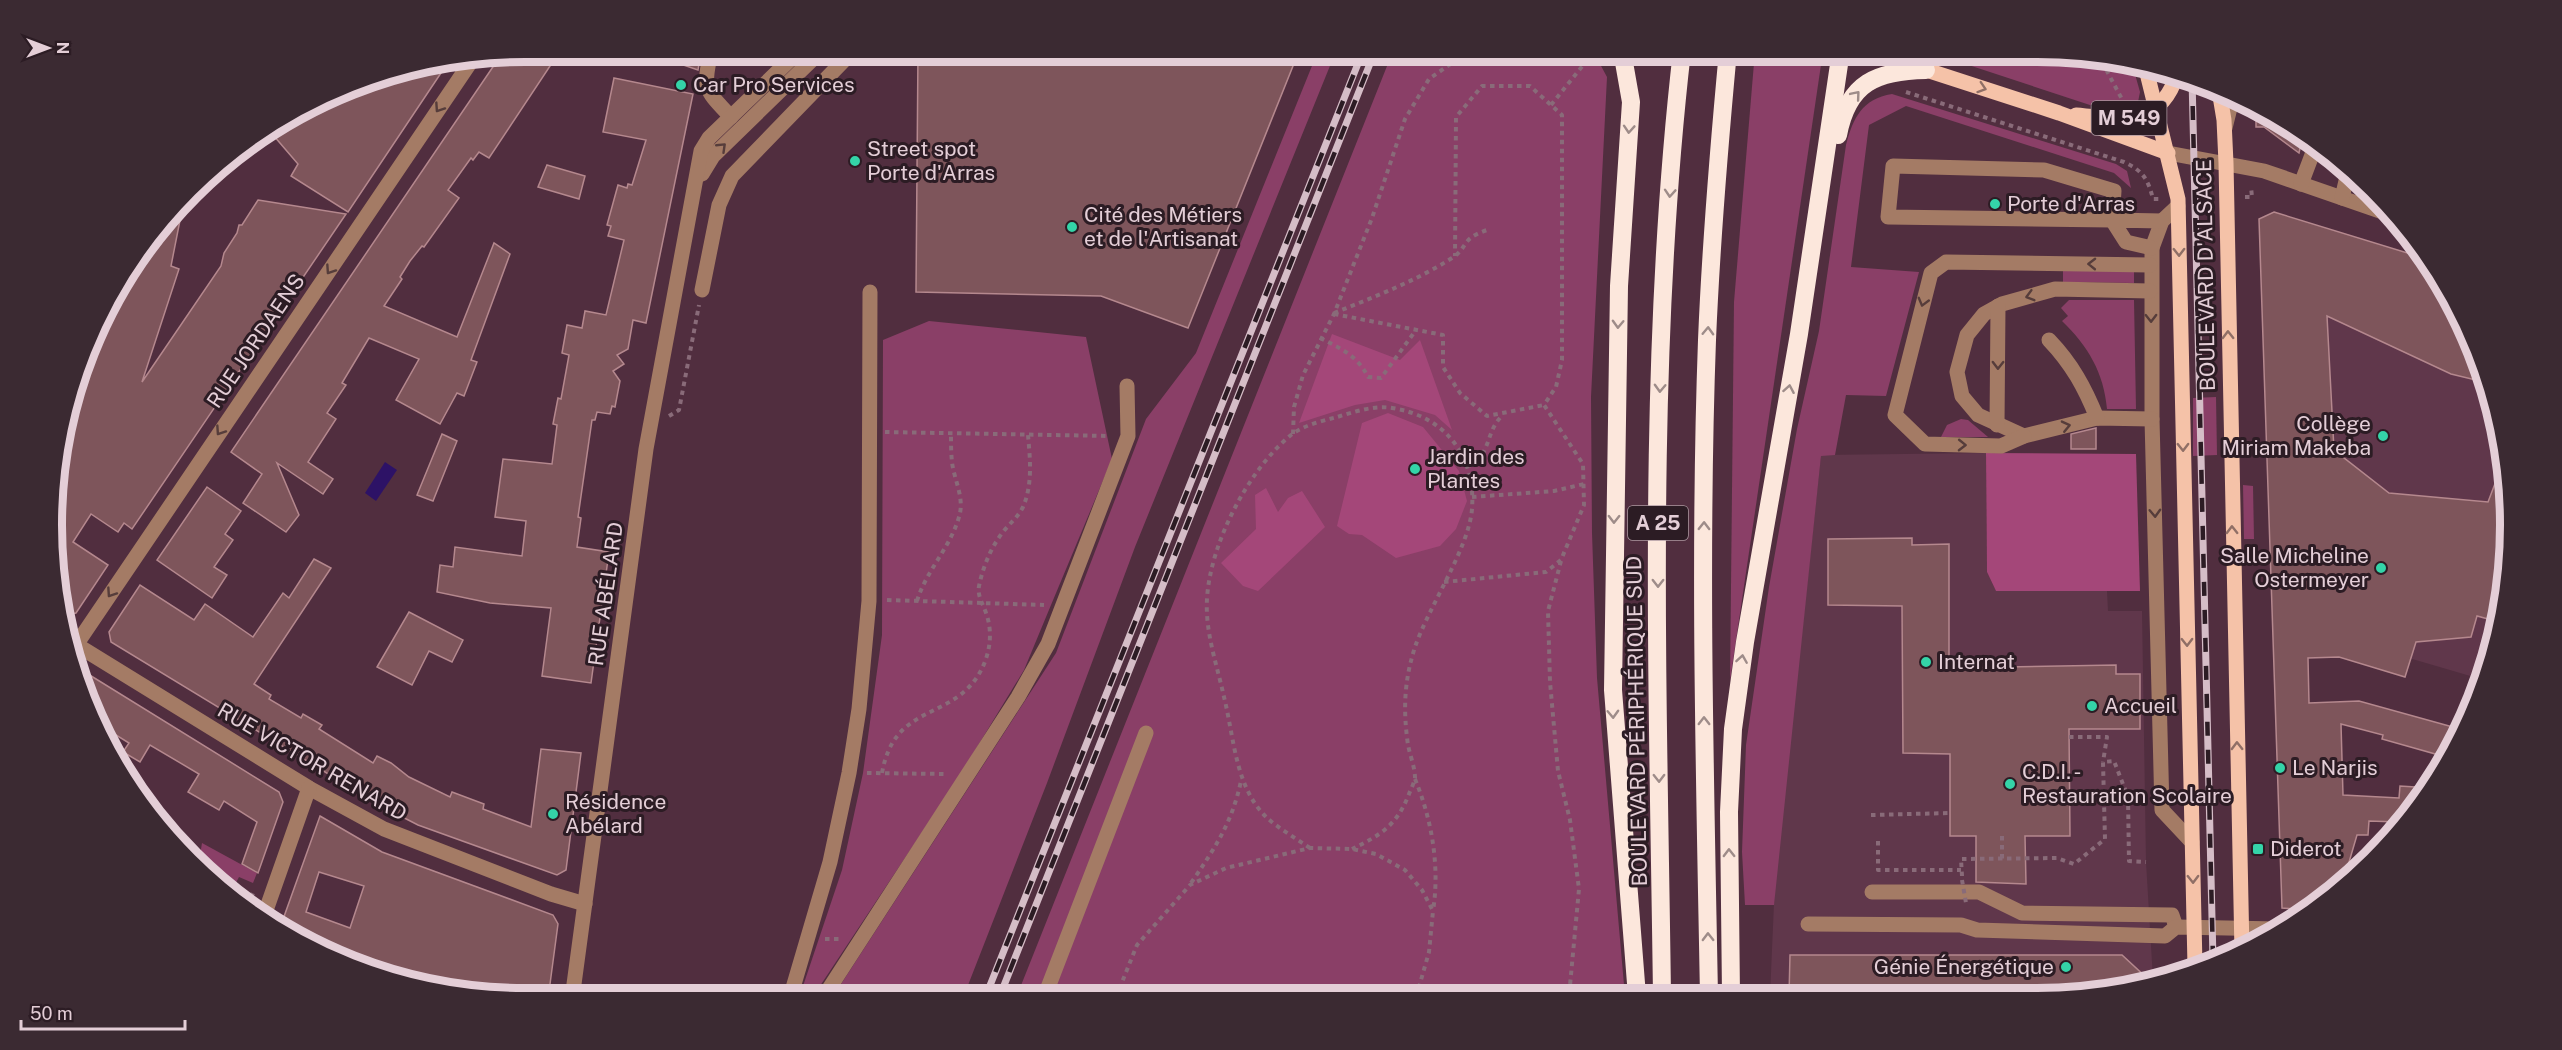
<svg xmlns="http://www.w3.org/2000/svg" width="2562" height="1050" viewBox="0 0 2562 1050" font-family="'Public Sans',sans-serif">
<rect width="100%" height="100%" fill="#512e3f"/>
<g fill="#60374b">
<polygon points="2274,212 2427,259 2462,315 2495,402 2510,494 2507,587 2484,680 2344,639 2268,469 2259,219"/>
<polygon points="1986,453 1987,572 1996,591 2107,591 2108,611 2142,611 2146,862 2153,979 2099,995 1770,996 1775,880 1821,455"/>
</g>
<g fill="#8a3f67">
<polygon points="1318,51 1336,51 1135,547 1047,783 963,998 832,998 1056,653 1146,419 1196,353"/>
<polygon points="1393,51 1593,51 1607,77 1591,397 1592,533 1597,678 1625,996 1016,998"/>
<polygon points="1755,51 1794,51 1822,58 1730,681 1734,302"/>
<polygon points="1926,51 2037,51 2133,67 2140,92 2138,102 2125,111 2096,107"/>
<path d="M1892,94L2116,164L2127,171L2131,188L2114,173L1906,106L1869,125L1851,267L1919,272L1886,396L1846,395L1835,455L1821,456L1774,905H1745L1742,852L1746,745L1769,587L1797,429L1819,331L1846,145C1853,118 1862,99 1892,94Z"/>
<polygon points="2063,269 2134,269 2134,283 2063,282"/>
<path d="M2069,300H2134L2136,409H2107C2104,373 2088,346 2062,321L2068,316L2061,308Z"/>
<polygon points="929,321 1086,337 1112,459 1051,605 1024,670 960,775 812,998 799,998 842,870 863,773 882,635 883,340"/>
<polygon points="2216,397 2217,455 2193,456 2193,398"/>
<polygon points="1961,419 1968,420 1988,437 1941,437 1947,425"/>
<polygon points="2243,485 2253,486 2254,539 2244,539"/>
<polygon points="202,843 257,873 253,883 239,877 230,894 199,861"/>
</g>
<g fill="#a44779">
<polygon points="1332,334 1400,360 1420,340 1452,430 1435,415 1385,400 1355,405 1299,423"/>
<polygon points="1388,413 1423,427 1459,471 1467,501 1456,529 1440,546 1396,558 1362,535 1349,534 1337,526 1362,423"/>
<polygon points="1986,453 2136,454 2140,591 1996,591 1987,572"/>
<polygon points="1266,488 1278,512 1288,498 1302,491 1325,527 1258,591 1243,586 1221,563 1256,529 1255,495"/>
</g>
<polygon fill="#2d1266" points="385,462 397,470 376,501 365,493"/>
<g fill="#7e555b" stroke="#b5888e" stroke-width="1.5" fill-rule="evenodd">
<polygon points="525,51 560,51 489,158 479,152 473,160 471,158 448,190 459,198 424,247 422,246 410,261 400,277 402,279 384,306 457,337 494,243 510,254 471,360 477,362 464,396 457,393 440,424 396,400 419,359 369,338 342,383 346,385 327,413 336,419 308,462 333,479 323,494 277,463 299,515 286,532 243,503 262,474 231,452 501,55"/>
<polygon points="651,51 701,51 698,70 651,54"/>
<polygon points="918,51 1299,51 1188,328 1101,296 916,292"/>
<polygon points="447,64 348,212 291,176 298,164 268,129 288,114 372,76"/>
<polygon points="614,78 693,94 646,323 633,320 628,349 617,355 624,364 613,371 620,381 615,407 612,406 610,414 597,412 595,420 592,420 578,517 581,518 577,547 609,552 591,683 542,676 551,608 490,603 437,592 440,565 453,567 455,547 522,556 526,521 495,517 503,459 552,464 557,425 553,424 558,398 561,399 569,355 562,353 567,325 582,328 585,311 606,315 624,240 608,236 611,226 607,225 618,185 627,188 628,184 632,185 646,140 603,132"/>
<polygon points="2242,100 2274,114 2303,135 2299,153 2264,127 2256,127 2256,121 2240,107"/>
<polygon points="547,165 585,176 579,199 538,187"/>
<polygon points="258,200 346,214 132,529 124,523 118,532 91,514 73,542 108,565 76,613 67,615 60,610 55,463 76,372 84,355 116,307 118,284 183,205 171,266 179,269 142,382 221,266 224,253 237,233 239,225 242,225"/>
<polygon points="2274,212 2427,259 2462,315 2488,383 2451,374 2327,316 2334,450 2389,493 2488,502 2504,460 2510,494 2507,587 2499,622 2477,616 2471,637 2416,642 2405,677 2339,657 2308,658 2309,703 2359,701 2460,729 2446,757 2382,739 2383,735 2341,724 2343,795 2399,798 2400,786 2431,788 2398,826 2398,822 2369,821 2368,835 2357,835 2342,886 2307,910 2282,908 2259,219"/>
<polygon points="2096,428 2096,449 2071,449 2071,434"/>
<polygon points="442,434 457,441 433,501 417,495"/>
<polygon points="207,487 241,511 225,534 233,540 214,567 227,575 212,598 157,560"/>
<polygon points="1912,538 1912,545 1949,544 1949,668 2116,665 2116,674 2140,674 2140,729 2069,729 2070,836 2025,836 2026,884 1976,882 1976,836 1950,836 1950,754 1903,753 1902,606 1828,605 1828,539"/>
<polygon points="314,559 331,568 254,684 271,695 269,699 301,718 303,714 322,725 319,729 373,763 377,756 391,763 409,777 450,797 452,792 484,804 483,809 531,827 541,749 581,753 566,870 557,875 418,825 381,806 111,642 109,632 140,585 194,620 205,604 253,637 283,593 289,598"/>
<polygon points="409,612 463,640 452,662 429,651 412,685 377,667"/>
<polygon points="75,666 279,792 283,802 258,873 242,864 257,822 224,801 219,810 188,792 199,774 150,745 140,762 123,752 129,743 95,722 87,706"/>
<path d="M320,816L382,852L553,915L558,924L548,999H525L373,974L281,925ZM319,872L364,886L350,928L306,912Z"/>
<polygon points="1790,955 2122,955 2149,980 2099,995 1789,996"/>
</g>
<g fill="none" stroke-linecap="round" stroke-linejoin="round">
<g stroke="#896b79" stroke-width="4" stroke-dasharray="4.5 4.5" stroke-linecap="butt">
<polyline points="1549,51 1584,64"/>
<polyline points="2102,62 2123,101"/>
<path d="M1906,92L2124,162C2143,171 2148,179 2153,199H2160"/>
<polyline points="1551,105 1584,64 1602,52"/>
<polyline points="2245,197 2252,197 2251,187"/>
<polyline points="2194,199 2211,198"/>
<path d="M1334,313C1374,297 1416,281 1452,258C1469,247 1460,239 1487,230"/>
<polyline points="1334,314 1443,335 1443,367 1460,393 1487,416 1544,405"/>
<path d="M1320,338C1340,348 1358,356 1368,377L1381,378L1416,330"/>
<polyline points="669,416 679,410 699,305"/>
<polyline points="885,432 1109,436"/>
<polyline points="1293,434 1294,407 1303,375 1334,314 1372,218 1405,119 1429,79 1459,58 1509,51"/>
<path d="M1469,466C1492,454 1485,431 1503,415"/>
<polyline points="1472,497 1554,491 1584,484"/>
<polyline points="1561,561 1548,611 1550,682 1558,771 1570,820 1579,889 1569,996"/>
<polyline points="1444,582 1546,572 1561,560 1584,505 1583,464 1544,405 1556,387 1562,360 1562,115 1530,86 1482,86 1456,117 1455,256"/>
<polyline points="887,600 1044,605"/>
<path d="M917,601C926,571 950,548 959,517C965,498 954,480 952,462C951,453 951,443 951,434"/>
<polyline points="2069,737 2107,737 2103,762"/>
<polyline points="867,773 946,774"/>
<path d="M882,773C894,706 945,720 975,680C988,662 994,638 987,616C984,605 977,597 979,586C983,567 991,547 1003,532C1010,523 1018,517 1023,507C1033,484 1030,458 1028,435"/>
<path d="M1415,779C1432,820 1440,867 1433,911"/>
<polyline points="1871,815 1950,813"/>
<polyline points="2002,836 2002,859"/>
<polyline points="1878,841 1878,870 1961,870"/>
<path d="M1310,848C1298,840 1285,832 1273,823C1235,793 1235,741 1224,697C1217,665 1205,632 1207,599C1210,544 1248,470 1291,435C1304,425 1322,421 1337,417C1354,412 1374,405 1392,408C1445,416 1476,456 1472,509C1469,548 1429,606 1415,647C1404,681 1403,710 1408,745C1410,755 1415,768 1415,778C1414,783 1411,789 1409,794C1397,825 1381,835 1352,849"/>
<polyline points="1962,876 1961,859 2057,858 2074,864 2105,839 2103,762 2114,761 2128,797 2129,861 2146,862"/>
<path d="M1191,883C1215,848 1232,823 1241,781"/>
<polyline points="241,904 245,892 254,896"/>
<polyline points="825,939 842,939"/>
<polyline points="1116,997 1137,945 1190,885 1226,868 1310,848 1352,849 1376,854 1405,870 1422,890 1433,911 1429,952 1419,987 1413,997"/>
</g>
<g stroke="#a47b65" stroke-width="15">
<path d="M711,51C703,90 704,88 731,117"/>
<polyline points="2225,128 2233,96"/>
<polyline points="258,136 261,136"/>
<polyline points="2168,153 2264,171 2394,216"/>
<polygon points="1893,166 2044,170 2114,191 2112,220 1888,217"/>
<polyline points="702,174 713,156 821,51"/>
<polyline points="2301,184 2312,155 2313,142"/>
<polyline points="2342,198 2349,168"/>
<polyline points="2178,206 2162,221 2152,248 2152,419 2162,810 2192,842"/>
<polyline points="2152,248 2126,242 2112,220 2162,221"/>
<polyline points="702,290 719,205 732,176 853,51"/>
<polyline points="2150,291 2055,289 2002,304 1984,314 1967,335 1957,372 1962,396 1978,415 2024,436 2097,418 2152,419"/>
<path d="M2049,340C2072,364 2085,388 2097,418"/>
<polyline points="1997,425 1998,306"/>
<polyline points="2024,436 2001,446 1925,444 1895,415 1931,273 1946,262 2150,265"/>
<polyline points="67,639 309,788 384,829 551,894 585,904"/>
<polyline points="76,645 472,60"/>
<polyline points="1872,892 1979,892 2022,913 2172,915 2176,927"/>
<polyline points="264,916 309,788"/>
<polyline points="1808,924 1961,925 1977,930 2165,936 2176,927 2278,929"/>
<polyline points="790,998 830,862 849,773 859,709 869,601 870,292"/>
<polyline points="823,998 1018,697 1048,644 1128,436 1127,386"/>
<polyline points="1044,998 1146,733"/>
<polyline points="572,999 646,449 701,151 709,138 799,51"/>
</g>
<g stroke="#f5c2a8" stroke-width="15">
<polyline points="1868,51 2059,113 2168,153"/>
<polyline points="2146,69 2178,199 2195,966"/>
<polyline points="2219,90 2224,120 2226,163 2242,952"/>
<path d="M2076,115C2121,119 2161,127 2177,74"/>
</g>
<g stroke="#fce7dc" stroke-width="18">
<polyline points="1622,51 1631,102 1619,286 1613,690 1637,996"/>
<path d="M1838,135C1848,82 1877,71 1926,70"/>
<path d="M1662,996C1658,682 1646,364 1682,51"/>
<path d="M1709,996C1705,778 1699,559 1707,340C1711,244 1719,147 1728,51"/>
<polyline points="1731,996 1729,812 1733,729 1745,642 1799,334 1841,51"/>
</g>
<g stroke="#d5bdc7" stroke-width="7">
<g id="rail">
<polyline points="2192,78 2213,960"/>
<polyline points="985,998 1363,51"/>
<polyline points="999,998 1375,51"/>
</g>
</g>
<use href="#rail" stroke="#2c1c24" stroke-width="4.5" stroke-dasharray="14" stroke-linecap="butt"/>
<polyline stroke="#896b79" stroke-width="4" stroke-dasharray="4.5 4.5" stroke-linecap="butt" points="1962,880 1966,903"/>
</g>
<defs><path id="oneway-chevron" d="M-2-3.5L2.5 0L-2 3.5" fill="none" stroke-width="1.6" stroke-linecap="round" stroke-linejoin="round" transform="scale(1.5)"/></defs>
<g stroke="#906f66">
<use href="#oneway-chevron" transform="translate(1982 88) rotate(18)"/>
<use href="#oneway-chevron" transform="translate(2179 252) rotate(89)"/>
<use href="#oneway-chevron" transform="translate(2228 335) rotate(-91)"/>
<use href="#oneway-chevron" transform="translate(2183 447) rotate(89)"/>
<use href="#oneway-chevron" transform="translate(2232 530) rotate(-91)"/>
<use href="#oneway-chevron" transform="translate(2187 642) rotate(89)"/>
<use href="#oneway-chevron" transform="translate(2237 746) rotate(-91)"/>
<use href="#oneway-chevron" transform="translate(2193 879) rotate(89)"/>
</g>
<g stroke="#9e8c89">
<use href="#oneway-chevron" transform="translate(1856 95) rotate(-50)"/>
<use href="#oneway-chevron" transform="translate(1629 129) rotate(94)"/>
<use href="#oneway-chevron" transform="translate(1670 193) rotate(94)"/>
<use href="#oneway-chevron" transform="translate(1618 324) rotate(92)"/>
<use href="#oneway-chevron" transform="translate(1708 331) rotate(-88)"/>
<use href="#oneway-chevron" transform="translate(1660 388) rotate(92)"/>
<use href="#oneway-chevron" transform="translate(1789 389) rotate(-80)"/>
<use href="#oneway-chevron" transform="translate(1614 519) rotate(91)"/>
<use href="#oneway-chevron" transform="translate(1704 526) rotate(-89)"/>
<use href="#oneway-chevron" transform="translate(1658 583) rotate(90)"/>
<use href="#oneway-chevron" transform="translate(1742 659) rotate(-81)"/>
<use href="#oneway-chevron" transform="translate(1613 714) rotate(88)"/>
<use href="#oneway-chevron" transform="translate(1704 721) rotate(-90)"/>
<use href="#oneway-chevron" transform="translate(1659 778) rotate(89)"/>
<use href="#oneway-chevron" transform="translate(1729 853) rotate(-91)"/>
<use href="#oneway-chevron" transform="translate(1708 937) rotate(-91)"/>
</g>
<g stroke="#563d3b">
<use href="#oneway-chevron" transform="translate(439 108) rotate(124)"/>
<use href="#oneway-chevron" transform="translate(722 147) rotate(-44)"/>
<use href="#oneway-chevron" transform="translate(2092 264) rotate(-179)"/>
<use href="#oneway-chevron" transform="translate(330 270) rotate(124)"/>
<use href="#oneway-chevron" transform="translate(2030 296) rotate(164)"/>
<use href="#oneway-chevron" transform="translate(1923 302) rotate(105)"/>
<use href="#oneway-chevron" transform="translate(2151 318) rotate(89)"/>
<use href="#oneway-chevron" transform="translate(1998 365) rotate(91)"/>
<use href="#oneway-chevron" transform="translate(2066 426) rotate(-13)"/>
<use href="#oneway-chevron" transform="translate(220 431) rotate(124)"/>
<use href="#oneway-chevron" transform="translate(1962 445) rotate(1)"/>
<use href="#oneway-chevron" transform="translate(2155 513) rotate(88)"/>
<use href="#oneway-chevron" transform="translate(111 593) rotate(124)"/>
</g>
<g fill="#34d4a8" stroke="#2c1c24" stroke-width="2">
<circle cx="681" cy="85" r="6"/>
<circle cx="855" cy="161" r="6"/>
<circle cx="1995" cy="204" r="6"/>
<circle cx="1072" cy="227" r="6"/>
<circle cx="2383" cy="436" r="6"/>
<circle cx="1415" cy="469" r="6"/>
<circle cx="2381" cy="568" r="6"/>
<circle cx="1926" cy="662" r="6"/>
<circle cx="2092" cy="706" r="6"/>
<circle cx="2280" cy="768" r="6"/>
<circle cx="2010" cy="784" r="6"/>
<circle cx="553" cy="814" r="6"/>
<rect x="2252" y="843" width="12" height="12" rx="3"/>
<circle cx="2066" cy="967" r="6"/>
</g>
<g text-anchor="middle" stroke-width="6" stroke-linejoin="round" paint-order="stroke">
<g fill="#2c1c24" stroke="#ad99a1" stroke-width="1.5">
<rect x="2091.5" y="101" width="75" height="34" rx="4.5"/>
<rect x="1628" y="506" width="60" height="34" rx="4.5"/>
</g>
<g font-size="20" font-weight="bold" fill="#e4ced7">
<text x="2129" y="125">M 549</text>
<text x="1658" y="530">A 25</text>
</g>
<g font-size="21" fill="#e4ced7" stroke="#2c1c24" text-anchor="start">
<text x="693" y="92">Car Pro Services</text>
<text x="867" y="156">Street spot<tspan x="867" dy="24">Porte d'Arras</tspan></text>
<text x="2007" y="211">Porte d'Arras</text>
<text x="1084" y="222">Cité des Métiers<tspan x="1084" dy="24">et de l'Artisanat</tspan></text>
<text x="2371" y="431" text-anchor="end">Collège<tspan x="2371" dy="24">Miriam Makeba</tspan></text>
<text x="1427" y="464">Jardin des<tspan x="1427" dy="24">Plantes</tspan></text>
<text x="2369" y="563" text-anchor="end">Salle Micheline<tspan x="2369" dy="24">Ostermeyer</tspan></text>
<text x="1938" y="669">Internat</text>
<text x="2104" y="713">Accueil</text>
<text x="2292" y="775">Le Narjis</text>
<text x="2022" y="779">C.D.I. -<tspan x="2022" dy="24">Restauration Scolaire</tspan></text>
<text x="565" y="809">Résidence<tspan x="565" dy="24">Abélard</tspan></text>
<text x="2270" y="856">Diderot</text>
<text x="2054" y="974" text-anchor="end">Génie Énergétique</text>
</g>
<g font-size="21" fill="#e4ced7" stroke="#2c1c24">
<text transform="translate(2206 275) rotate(-91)" y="7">BOULEVARD D'ALSACE</text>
<text transform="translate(256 341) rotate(-56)" y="7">RUE JORDAENS</text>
<text transform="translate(606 594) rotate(-82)" y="7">RUE ABÉLARD</text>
<text transform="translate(1637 721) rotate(-91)" y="7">BOULEVARD PÉRIPHÉRIQUE SUD</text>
<text transform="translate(312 762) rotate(30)" y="7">RUE VICTOR RENARD</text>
</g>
</g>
<path d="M0 0H2562V1050H0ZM525 62H2037A463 463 0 0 1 2500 525V525A463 463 0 0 1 2037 988H525A463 463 0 0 1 62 525V525A463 463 0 0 1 525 62Z" fill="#3b2a32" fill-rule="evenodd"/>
<path fill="none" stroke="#e4ced7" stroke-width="8" d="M525 62H2037A463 463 0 0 1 2500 525V525A463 463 0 0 1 2037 988H525A463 463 0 0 1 62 525V525A463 463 0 0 1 525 62Z"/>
<g transform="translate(48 48) rotate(90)" stroke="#2c1c24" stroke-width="4.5" paint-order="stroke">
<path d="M0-4.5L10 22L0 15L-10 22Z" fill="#e4ced7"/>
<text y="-9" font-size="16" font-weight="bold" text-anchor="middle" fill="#e4ced7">N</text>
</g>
<path d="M21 1020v9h164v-9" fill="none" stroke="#e4ced7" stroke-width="3"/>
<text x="30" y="1020" font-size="18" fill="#e4ced7" stroke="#2c1c24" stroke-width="4.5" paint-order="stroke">50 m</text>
</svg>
